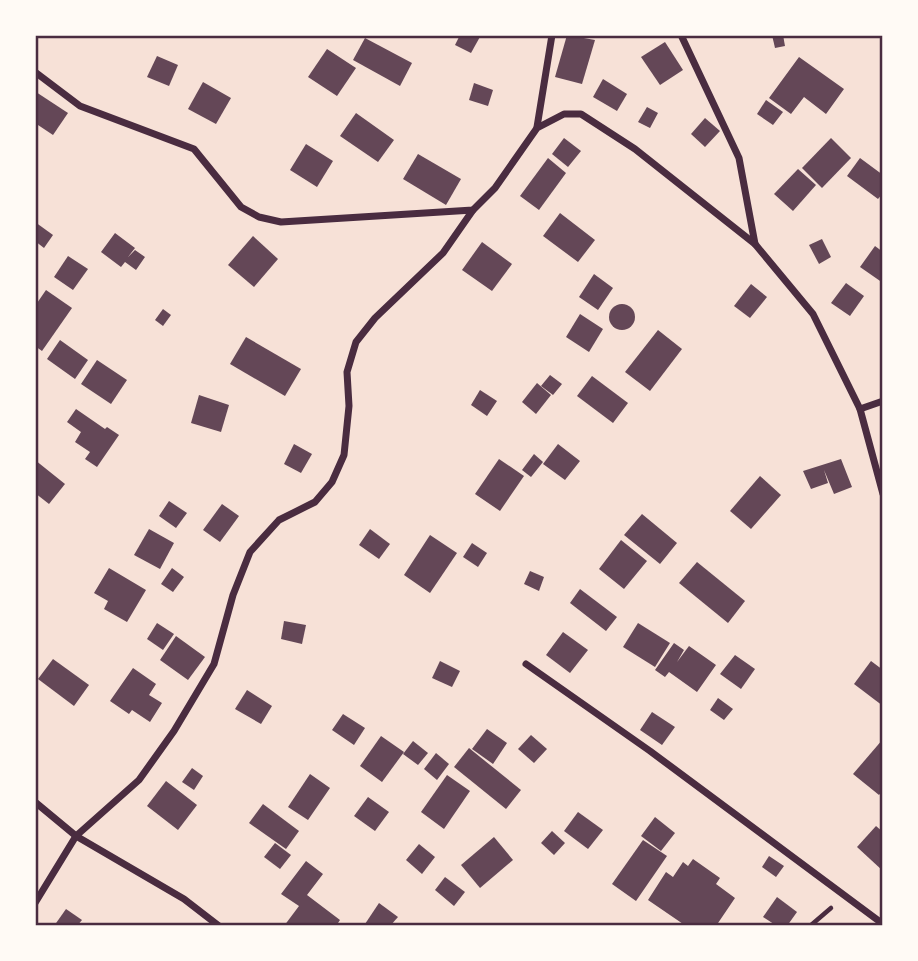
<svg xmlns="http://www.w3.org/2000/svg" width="918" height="961" viewBox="0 0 918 961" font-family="'Archivo Narrow',sans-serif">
<rect width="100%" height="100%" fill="#f7e1d7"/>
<g fill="#644757">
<polygon points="460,35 481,35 471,53 455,45"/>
<polygon points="567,35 595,40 582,84 555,77"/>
<polygon points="772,35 783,35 785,46 775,48"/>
<polygon points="365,38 412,63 400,86 353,60"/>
<polygon points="665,42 683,70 660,85 641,57"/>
<polygon points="327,49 356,68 337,96 308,77"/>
<polygon points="157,56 178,65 169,86 147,77"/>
<polygon points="799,57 844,89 826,114 804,97 791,114 769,98"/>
<polygon points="603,79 627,94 617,111 593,97"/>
<polygon points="203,82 231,98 216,124 188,109"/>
<polygon points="474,83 493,90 488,106 469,100"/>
<polygon points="36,92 68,113 53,135 35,123"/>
<polygon points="766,100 783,112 773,125 757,114"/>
<polygon points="647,107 658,113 650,128 638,122"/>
<polygon points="356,113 394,140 378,162 340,136"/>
<polygon points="705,118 720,131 705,147 691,134"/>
<polygon points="564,138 581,151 568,167 552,154"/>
<polygon points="831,138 851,158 822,188 802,168"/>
<polygon points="306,144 333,161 317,187 290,170"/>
<polygon points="418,154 461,179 446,205 403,179"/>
<polygon points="548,158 566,173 539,210 520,196"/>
<polygon points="860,158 883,175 883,193 878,199 847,176"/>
<polygon points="798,169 816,185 793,211 774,194"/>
<polygon points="560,213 595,240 578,262 543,236"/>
<polygon points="35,222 53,235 44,248 35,241"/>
<polygon points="115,233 135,248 128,257 135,250 145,257 136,270 125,262 121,267 101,252"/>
<polygon points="253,236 278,259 254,287 228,265"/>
<polygon points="822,239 831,257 819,264 809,245"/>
<polygon points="482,242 512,264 492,291 462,270"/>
<polygon points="875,246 883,252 883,283 860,267"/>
<polygon points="68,256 88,269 73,290 54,277"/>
<polygon points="594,274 613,288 598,310 579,297"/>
<polygon points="846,283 864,296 850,316 831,303"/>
<polygon points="751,284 767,297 750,318 734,306"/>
<polygon points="46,290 72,308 42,351 35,346 35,306"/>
<circle cx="622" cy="317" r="13"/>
<polygon points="163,309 171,315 163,326 155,320"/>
<polygon points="580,314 603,329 589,352 566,337"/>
<polygon points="658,330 682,349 650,391 625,372"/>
<polygon points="246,337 301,369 285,396 230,364"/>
<polygon points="60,340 88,360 75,379 47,359"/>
<polygon points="97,360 127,380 111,404 81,384"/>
<polygon points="550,375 562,384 553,395 541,386"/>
<polygon points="592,376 628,403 613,423 577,396"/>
<polygon points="537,383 551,395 536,414 522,402"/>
<polygon points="480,390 497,401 487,416 471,405"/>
<polygon points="199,395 229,405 221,432 191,423"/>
<polygon points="76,409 105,429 107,427 119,435 97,467 85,459 90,452 75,442 81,432 67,422"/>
<polygon points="294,444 312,454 301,473 284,464"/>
<polygon points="558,444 580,461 565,480 543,464"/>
<polygon points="534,454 543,462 531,477 522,470"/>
<polygon points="499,459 524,476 500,511 475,494"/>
<polygon points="841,459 852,487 834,494 824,470 828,483 811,489 803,471"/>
<polygon points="35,460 65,484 49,504 35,493"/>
<polygon points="760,476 781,495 751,529 730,511"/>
<polygon points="169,501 187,513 176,528 159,516"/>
<polygon points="222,504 239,516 220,542 203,530"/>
<polygon points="642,514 677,543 660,564 624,535"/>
<polygon points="149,529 174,543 160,569 134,555"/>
<polygon points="370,529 390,544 379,559 359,545"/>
<polygon points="430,535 457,553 430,593 404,575"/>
<polygon points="621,540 647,561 624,589 599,569"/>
<polygon points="472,543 487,553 478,567 463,557"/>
<polygon points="697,562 745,601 728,623 679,583"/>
<polygon points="109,568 146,590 127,622 104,609 108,601 94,593"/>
<polygon points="172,568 184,577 173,592 161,584"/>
<polygon points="530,571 544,577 539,591 524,584"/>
<polygon points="580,589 617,617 606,631 570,603"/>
<polygon points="284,621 306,625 302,644 281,639"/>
<polygon points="157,623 174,634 163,650 147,639"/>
<polygon points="638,623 670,643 655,667 623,647"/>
<polygon points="563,632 588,650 570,673 546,655"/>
<polygon points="176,636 205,657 188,680 160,660"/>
<polygon points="674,643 684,650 677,662 689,646 716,665 697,692 669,672 665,677 655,670"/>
<polygon points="735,655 755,669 741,689 720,674"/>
<polygon points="53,659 89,685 74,706 38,679"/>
<polygon points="440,661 460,671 452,687 432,678"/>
<polygon points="871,661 883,670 883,706 854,684"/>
<polygon points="133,668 156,684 149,695 162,703 150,722 132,710 129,714 110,701"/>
<polygon points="247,690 272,706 261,724 235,709"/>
<polygon points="718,698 733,709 724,720 710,710"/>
<polygon points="652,712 675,727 662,745 640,730"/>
<polygon points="343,714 365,728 354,745 332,730"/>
<polygon points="487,729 507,743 493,764 472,749"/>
<polygon points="531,735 547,749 534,763 518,749"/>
<polygon points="381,736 404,752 382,782 360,766"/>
<polygon points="883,739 883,790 879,795 853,774"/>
<polygon points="413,741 428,753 418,765 403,754"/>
<polygon points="469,748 521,790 506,809 454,767"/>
<polygon points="436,753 449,764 437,780 424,769"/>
<polygon points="192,768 203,776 194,790 182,782"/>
<polygon points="310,774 330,788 308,820 288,807"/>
<polygon points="447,775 470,791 444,829 421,812"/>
<polygon points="166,781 197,805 178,830 147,806"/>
<polygon points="368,797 389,812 375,831 354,816"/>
<polygon points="263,804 299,831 286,849 249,823"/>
<polygon points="578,812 603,830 588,849 564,831"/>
<polygon points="655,817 675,833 661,851 641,836"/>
<polygon points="876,826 883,832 883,871 857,847"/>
<polygon points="552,831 565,843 554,855 541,843"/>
<polygon points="494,837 513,860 480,888 461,865"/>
<polygon points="643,840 667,856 636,901 612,884"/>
<polygon points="275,843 291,855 280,869 264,857"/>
<polygon points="419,844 435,857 422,874 406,860"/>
<polygon points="769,856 784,866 776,877 762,867"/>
<polygon points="693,859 720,878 716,884 735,898 716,926 686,926 648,900 666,872 673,877 683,862 688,866"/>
<polygon points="306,861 323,874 307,895 340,920 336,926 284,926 299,906 281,894"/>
<polygon points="445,877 465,892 454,906 435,890"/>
<polygon points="777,897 797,912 787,926 777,926 763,917"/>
<polygon points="379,903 398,917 390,926 368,926 365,924"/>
<polygon points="66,909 82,920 77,926 54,926"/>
</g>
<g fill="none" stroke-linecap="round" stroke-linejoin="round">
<polyline stroke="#4a2c40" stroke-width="4.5" points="810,926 831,908"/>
<g stroke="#4a2c40" stroke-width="7">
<polyline points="681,35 739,158 755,244 813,314 860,409 883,494"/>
<polyline points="35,72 80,106 194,149 241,207 259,217 281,222 473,210 495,188 537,128 564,114 581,114 635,149 755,244"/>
<polyline points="537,127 552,35"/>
<polyline points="860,409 883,401"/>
<polyline points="526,664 650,751 883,924"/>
<polyline points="35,802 76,836 184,899 219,926"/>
<polyline points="35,903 76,836 139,780 174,731 214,664 233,595 250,552 279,520 315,502 332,482 344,455 349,406 347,372 356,342 375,318 443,253 473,210"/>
</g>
</g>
<rect width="918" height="961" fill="none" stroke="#fffaf5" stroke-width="74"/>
<rect x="37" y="37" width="844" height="887" fill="none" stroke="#4a2c40" stroke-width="2.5"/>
</svg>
